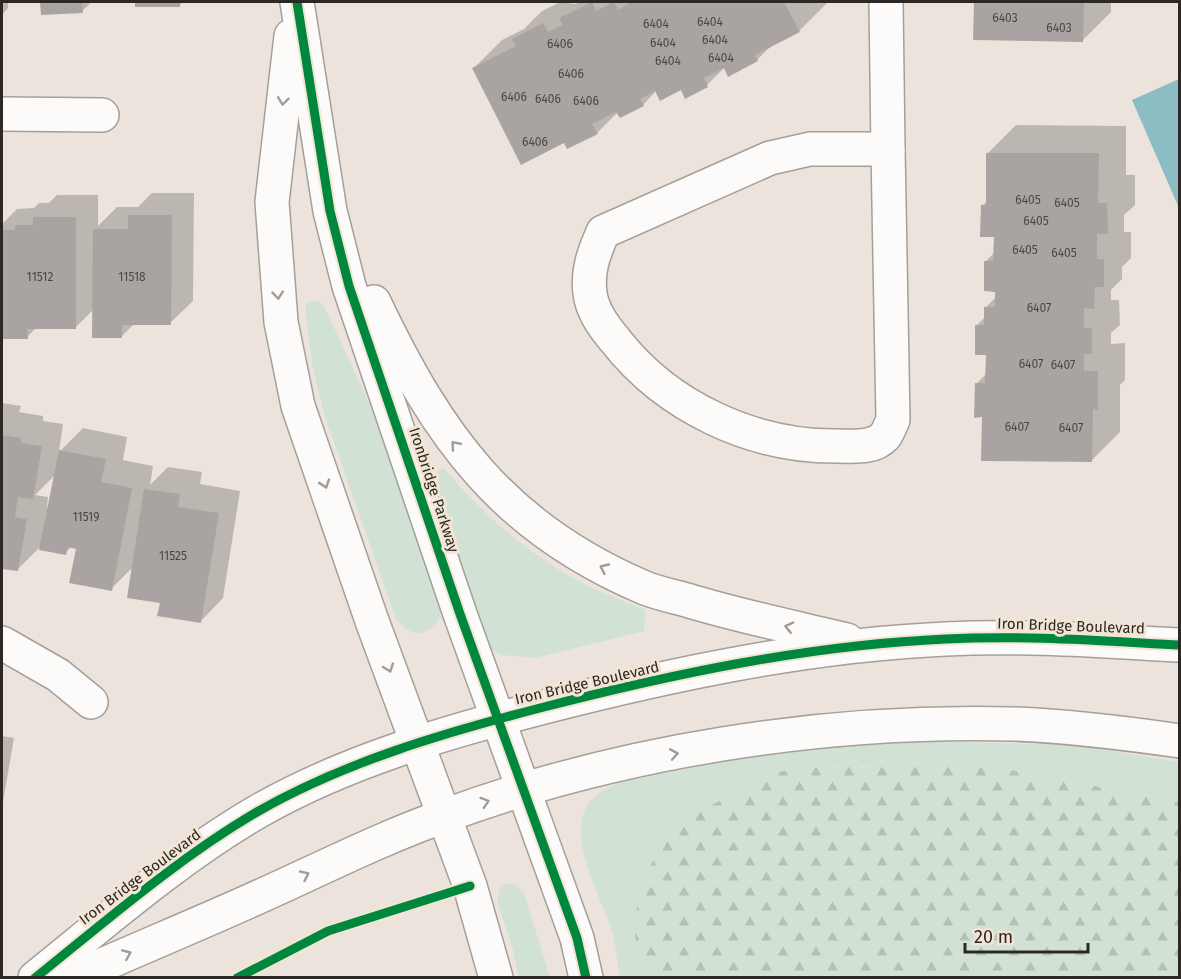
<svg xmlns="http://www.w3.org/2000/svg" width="1181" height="979" viewBox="0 0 1181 979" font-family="'Fira Sans',sans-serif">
<defs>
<pattern id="forest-firs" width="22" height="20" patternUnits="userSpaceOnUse" patternTransform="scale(1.5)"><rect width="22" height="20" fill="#d1e2d4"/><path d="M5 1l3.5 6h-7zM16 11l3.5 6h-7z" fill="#b4c2b6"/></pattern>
</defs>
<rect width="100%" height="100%" fill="#ece4dc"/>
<g fill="#d1e2d4">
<path d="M313,300L319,301L324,306L372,409L439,598L441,617C426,637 413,639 396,619L324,414L312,363L305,309L307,303Z"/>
<path d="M444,468C483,515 532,557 586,585C606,595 627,602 646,610L644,631L535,658L502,655L489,647L424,479Z"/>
<path d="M914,741L1075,745L1179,762V802L1000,768L842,759L635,937L647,977H620C617,962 616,946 612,932C601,893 556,825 599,793C605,789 614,786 620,782L768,753Z"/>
<polygon points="507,884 514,884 524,894 550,977 519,977 512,946 497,902 500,888"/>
</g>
<polygon fill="url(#forest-firs)" points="842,759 1000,768 1179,802 1179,977 647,977 635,937 638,887 674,825 770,774"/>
<polygon fill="#8bbdc2" points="1179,79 1179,208 1132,100"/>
<g fill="#0003" fill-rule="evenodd">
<polygon points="2,2 8,2 8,8 2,15"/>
<polygon points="41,2 92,2 82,11 42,13"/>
<polygon points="136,2 183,2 179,6 136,5"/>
<polygon points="560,2 576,4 578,2 827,3 799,31 773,44 757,60 725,67 707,85 656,91 643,105 618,112 597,133 565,141 474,68 502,40 524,29 542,11"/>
<polygon points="975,2 1111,2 1111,12 1083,40 974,38"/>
<polygon points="1016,125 1126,126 1126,175 1135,175 1135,205 1124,215 1124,232 1131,232 1131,258 1122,267 1122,279 1111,290 1111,300 1119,300 1120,325 1111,333 1111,344 1125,343 1125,380 1120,385 1120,432 1092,460 983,416 976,384 987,373 987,353 977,325 985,317 985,308 997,296 986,261 995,252 995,235 982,206 987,201 988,153"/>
<polygon points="152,193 194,193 193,301 170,323 135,323 121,337 94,309 75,328 36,328 27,337 2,337 2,224 17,209 34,208 39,203 49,203 57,195 98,195 98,226 117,207 138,207"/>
<path d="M2,403L21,406L19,412L43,416V421L63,424L59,452L83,428L127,437L123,460L153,466L150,485L168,467L202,472L200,484L240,491L223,598L201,621L161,601L133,567L111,589L77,547L72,546L65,553L42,545L17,570L2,567ZM56,474L49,508L47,507L48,497L35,495Z"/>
<polygon points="2,736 14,738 2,808"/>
</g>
<g fill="#a9a4a2">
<polygon points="40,2 82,2 83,13 41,15"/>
<rect x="135" y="2" width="45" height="5"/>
<polygon points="592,2 596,11 614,2 618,10 631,2 784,2 800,32 755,55 758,61 728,77 724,68 704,78 708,87 685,99 681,90 660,101 655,91 640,99 644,106 620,118 616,112 592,124 598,134 567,149 564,143 521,165 472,68 516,46 512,39 543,23 548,32 563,25 559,18"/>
<polygon points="974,2 1084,2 1083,42 973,40"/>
<polygon points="986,153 1099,153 1098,203 1107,203 1108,234 1097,234 1097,259 1104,259 1104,287 1095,287 1094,309 1084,308 1084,328 1092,328 1092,354 1084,354 1084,371 1098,371 1098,410 1093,409 1092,462 981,461 982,417 974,418 975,383 985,383 986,355 975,355 975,325 984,325 984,307 995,307 995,292 984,291 984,261 993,261 994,237 980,237 981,205 986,205"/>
<polygon points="128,215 172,215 171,325 122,325 122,338 92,338 93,229 128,229"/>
<polygon points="33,217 76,217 76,329 27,329 28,339 2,339 2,230 15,230 15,225 33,225"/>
<polygon points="2,435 21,438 21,443 42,446 33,499 18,497 15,517 27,519 18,571 2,569"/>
<polygon points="59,450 106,459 101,482 132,488 112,591 69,583 76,549 68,547 66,555 39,550"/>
<polygon points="144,489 180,494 178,507 219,513 201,623 157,616 160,603 127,598"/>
</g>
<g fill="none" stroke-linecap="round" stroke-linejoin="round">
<g stroke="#a49f98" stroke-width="36">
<g id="street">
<polyline points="886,2 888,149"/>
<polyline points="2,114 102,115"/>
<path d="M810,149H888L893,420C891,424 888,432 885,436C873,449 853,446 837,446C753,447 667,407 615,340C604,327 592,311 590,293C587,270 594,253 603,232L770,158Z"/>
<polyline points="2,643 58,675 91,702"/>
</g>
</g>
<g stroke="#a49f98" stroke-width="36">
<g id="secondary">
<polyline points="297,2 330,211 349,286 460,614 577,938 586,978"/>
<polyline points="291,36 272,202 281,322 298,406 372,621 470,886 496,978"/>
<path d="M374,302C438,437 503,528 645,588C660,594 677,597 693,602C744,617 796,628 847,640"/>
<path d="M35,978C107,920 177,859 257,812C344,762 444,733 540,708C672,674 809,645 946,639C1023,635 1102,641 1180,645"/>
<path d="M73,978C133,951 194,926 254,899C317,871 379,839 444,816C621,751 824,719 1013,724C1069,726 1124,733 1180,741"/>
</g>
</g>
<use href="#street" stroke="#fcfbfa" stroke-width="33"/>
<use href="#secondary" stroke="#fcfbfa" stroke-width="33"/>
<g stroke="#f2e5d6" stroke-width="13">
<g id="cycleway">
<polyline points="297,2 330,211 349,286 460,614 577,938 586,978"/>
<path d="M35,978C107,920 177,859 257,812C344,762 444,733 540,708C672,674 809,645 946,639C1023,635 1102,641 1180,645"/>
<polyline points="237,978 328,931 470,886"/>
</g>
</g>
<use href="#cycleway" stroke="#00873e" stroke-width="9"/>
</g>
<defs><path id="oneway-chevron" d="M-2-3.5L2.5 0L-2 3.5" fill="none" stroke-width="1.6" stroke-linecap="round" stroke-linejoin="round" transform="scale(1.5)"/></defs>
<g stroke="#9f9c99">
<use href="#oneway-chevron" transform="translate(283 101) rotate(97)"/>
<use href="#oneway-chevron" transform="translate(278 295) rotate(84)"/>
<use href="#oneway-chevron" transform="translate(455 445) rotate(-130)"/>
<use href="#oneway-chevron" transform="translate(325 484) rotate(71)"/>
<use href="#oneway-chevron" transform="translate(604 568) rotate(-155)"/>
<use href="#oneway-chevron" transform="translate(789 627) rotate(-167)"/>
<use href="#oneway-chevron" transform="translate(389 668) rotate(70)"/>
<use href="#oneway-chevron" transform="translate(674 754) rotate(-10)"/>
<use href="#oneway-chevron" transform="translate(485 802) rotate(-18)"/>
<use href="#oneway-chevron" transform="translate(305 875) rotate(-25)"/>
<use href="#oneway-chevron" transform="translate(127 954) rotate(-23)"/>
</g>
<g text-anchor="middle" stroke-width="6" stroke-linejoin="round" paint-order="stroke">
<g font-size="12" fill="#4c4743">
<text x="1005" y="22">6403</text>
<text x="710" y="26">6404</text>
<text x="656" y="28">6404</text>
<text x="1059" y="32">6403</text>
<text x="715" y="44">6404</text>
<text x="663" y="47">6404</text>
<text x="560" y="48">6406</text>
<text x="721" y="62">6404</text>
<text x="668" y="65">6404</text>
<text x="571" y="78">6406</text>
<text x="514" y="101">6406</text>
<text x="548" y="103">6406</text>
<text x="586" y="105">6406</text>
<text x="535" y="146">6406</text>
<text x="1028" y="204">6405</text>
<text x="1067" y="207">6405</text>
<text x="1036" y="225">6405</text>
<text x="1025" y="254">6405</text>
<text x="1064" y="257">6405</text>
<text x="40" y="281">11512</text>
<text x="132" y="281">11518</text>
<text x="1039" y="312">6407</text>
<text x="1031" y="368">6407</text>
<text x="1063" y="369">6407</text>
<text x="1017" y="431">6407</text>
<text x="1071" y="432">6407</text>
<text x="86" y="521">11519</text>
<text x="173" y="560">11525</text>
</g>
<g font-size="15" fill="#2d2823" stroke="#f2e5d6">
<text transform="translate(434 490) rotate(72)" y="5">Ironbridge Parkway</text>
<text transform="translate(1071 626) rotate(2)" y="5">Iron Bridge Boulevard</text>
<text transform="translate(587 683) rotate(-13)" y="5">Iron Bridge Boulevard</text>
<text transform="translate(140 877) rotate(-37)" y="5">Iron Bridge Boulevard</text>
</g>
</g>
<rect width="1181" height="979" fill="none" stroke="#2d2823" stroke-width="6"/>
<path d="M965 943v9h123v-9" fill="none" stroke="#2d2823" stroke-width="3"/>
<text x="974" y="943" font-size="18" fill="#2d2823" stroke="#f2e5d6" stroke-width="4.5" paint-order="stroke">20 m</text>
</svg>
